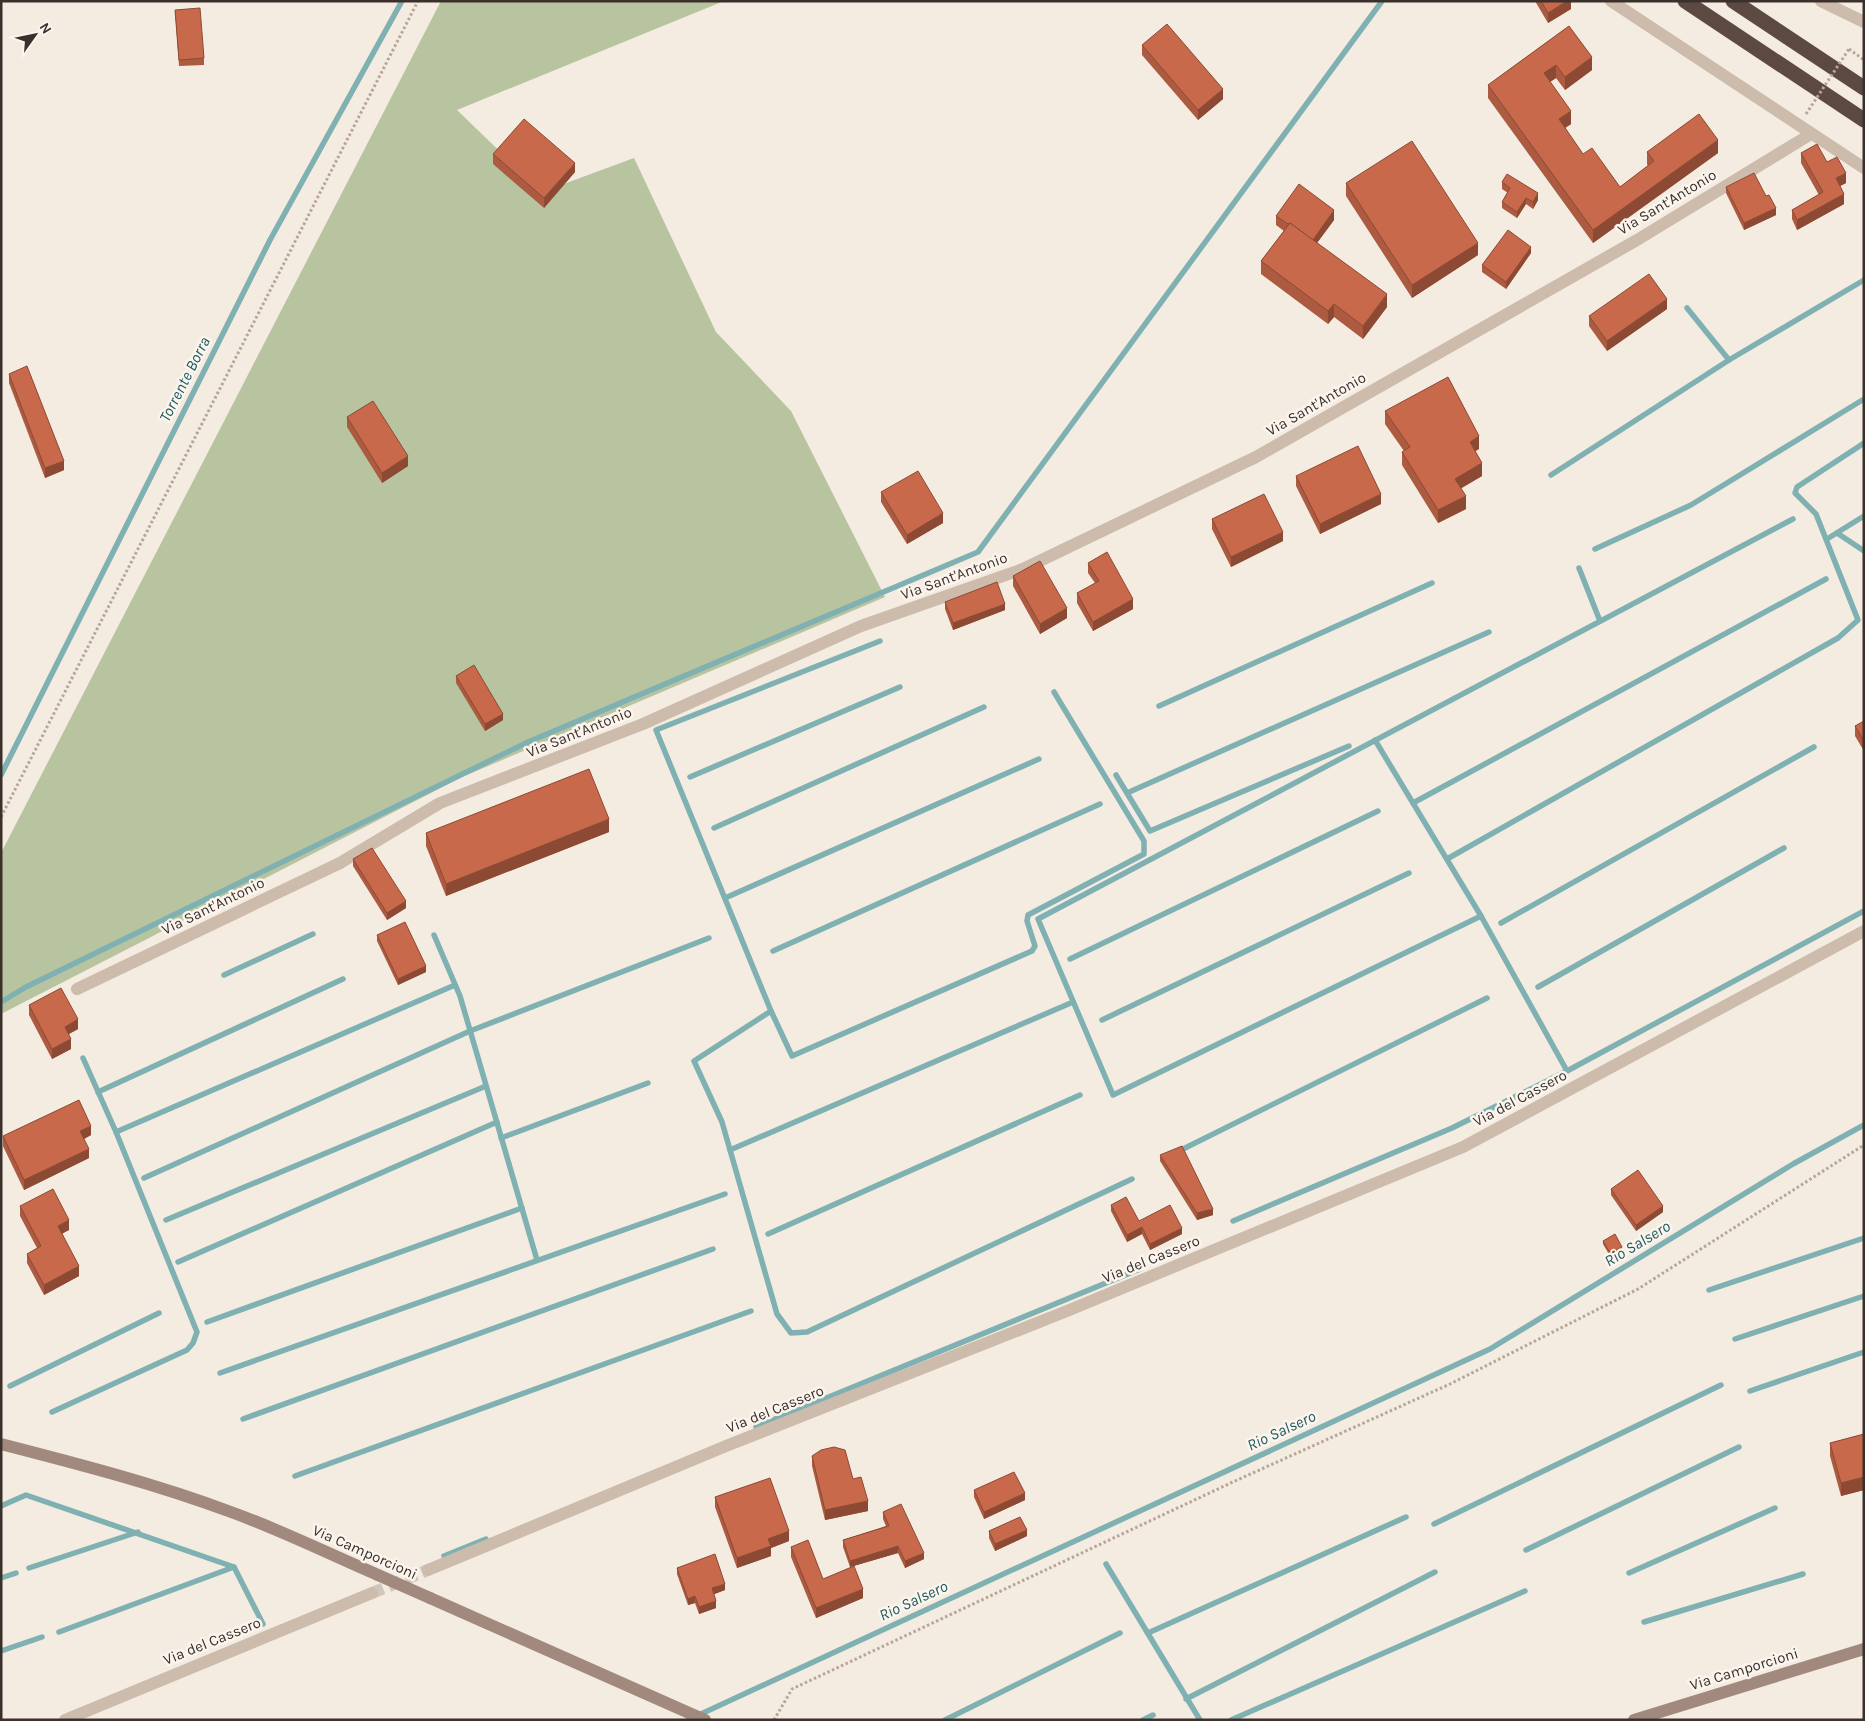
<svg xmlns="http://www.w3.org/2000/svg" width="1865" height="1721" viewBox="0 0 1865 1721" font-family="Karla,sans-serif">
<rect width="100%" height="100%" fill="#f4ebe1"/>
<polygon fill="#b8c4a0" points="441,1 724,1 457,110 542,192 634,158 716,332 791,411 885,597 460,778 1,1014 1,853"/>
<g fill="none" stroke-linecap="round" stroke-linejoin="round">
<g stroke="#7fb0b2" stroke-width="5.5">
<polyline points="1687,308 1729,360"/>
<polyline points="1551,475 1729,360 1864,280"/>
<polyline points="1837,533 1864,551"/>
<polyline points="1827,539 1864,516"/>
<polyline points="1595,549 1691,505 1864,399"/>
<polyline points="1579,568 1600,621"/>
<polyline points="880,641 656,730 771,1011 694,1061 722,1122 777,1314 791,1333 807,1332 1132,1179"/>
<polyline points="1159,706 1432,583"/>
<polyline points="1375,740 1481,916 1567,1071"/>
<polyline points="1,775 270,240 402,1"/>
<polyline points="1116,775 1150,831 1349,746"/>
<polyline points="690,777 900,687"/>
<polyline points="1127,793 1489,632"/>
<polyline points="1413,803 1826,579"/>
<polyline points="714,828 984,707"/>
<polyline points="1447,859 1838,638 1858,620 1816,514 1795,493 1797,487 1864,443"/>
<polyline points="725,898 1039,759"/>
<polyline points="1481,916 1113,1095 1038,919 1793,519"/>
<polyline points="1501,923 1814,747"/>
<polyline points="434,935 460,996 537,1260"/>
<polyline points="773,951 1100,804"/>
<polyline points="1070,959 1378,811"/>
<polyline points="224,975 313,934"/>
<polyline points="1538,987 1784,848"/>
<polyline points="1,1002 26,987 528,742 978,552 1382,1"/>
<polyline points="771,1011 792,1056 1032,951 1035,946 1027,921 1028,915 1144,854 1144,841 1054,692"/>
<polyline points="1102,1020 1409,873"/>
<polyline points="98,1092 343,979"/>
<polyline points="116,1132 455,985"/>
<polyline points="501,1138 648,1083"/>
<polyline points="730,1150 1073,1002"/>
<polyline points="1181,1150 1487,998"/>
<polyline points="144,1178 470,1031 709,938"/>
<polyline points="166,1220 486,1086"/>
<polyline points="1233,1221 1452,1128 1567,1071 1864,911"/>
<polyline points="768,1234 1080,1095"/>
<polyline points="178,1262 497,1122"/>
<polyline points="1709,1290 1864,1238"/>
<polyline points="207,1322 522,1208"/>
<polyline points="1735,1339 1864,1296"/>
<polyline points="220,1373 725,1194"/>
<polyline points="10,1386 159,1313"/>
<polyline points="1750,1391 1864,1352"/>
<polyline points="52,1412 187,1350 193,1343 197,1332 116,1132 83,1058"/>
<polyline points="243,1419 713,1249"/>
<polyline points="756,1427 1140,1269"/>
<polyline points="295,1476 751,1311"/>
<polyline points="1,1506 26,1495 234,1567 263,1624"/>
<polyline points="1434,1524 1721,1385"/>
<polyline points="1526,1550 1739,1447"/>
<polyline points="444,1556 486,1539"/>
<polyline points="1106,1564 1200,1720"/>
<polyline points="29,1568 138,1532"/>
<polyline points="1629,1573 1775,1508"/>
<polyline points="1,1578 16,1573"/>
<polyline points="1644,1622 1803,1574"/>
<polyline points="59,1632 234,1567"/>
<polyline points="1148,1633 1406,1517"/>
<polyline points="1,1651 42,1637"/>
<polyline points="1186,1699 1435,1572"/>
<polyline points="688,1720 1490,1349 1793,1164 1864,1125"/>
<polyline points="945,1720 1120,1633"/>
<polyline points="1143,1720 1153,1715"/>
<polyline points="1231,1720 1525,1591"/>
</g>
<polyline stroke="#cfc6bd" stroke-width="12" stroke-dasharray="12 6" stroke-linecap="butt" points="372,1593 428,1570"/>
<g stroke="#b9a596" stroke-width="3" stroke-dasharray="2.5 2.5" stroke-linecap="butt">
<polyline points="1849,49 1864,60"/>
<polyline points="1,817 418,1"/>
<polyline points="774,1720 792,1689 1235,1481 1450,1384 1638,1289 1864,1145"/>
</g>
<g stroke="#cdbbac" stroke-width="12">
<polyline points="1611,1 1864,168"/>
<polyline points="77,989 340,863 440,803 643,724 861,626 1023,569 1256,457 1637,240 1811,134"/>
<polyline points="428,1570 726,1446 1067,1311 1463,1147 1864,931"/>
<polyline points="65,1720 372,1593"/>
</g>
<polyline stroke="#cdbbac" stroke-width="12" points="1821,1 1864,22"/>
<g stroke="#a18a7d" stroke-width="12">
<path d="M1,1444C79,1464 156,1484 231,1512C281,1530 329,1554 378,1575"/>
<polyline points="430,1598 705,1720"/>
<polyline points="1634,1720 1864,1649"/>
</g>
<g stroke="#5c4a42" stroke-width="15">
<polyline points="1685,1 1864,120"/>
<polyline points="1733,1 1864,88"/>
</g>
<polyline stroke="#b9a596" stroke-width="3" stroke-dasharray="2.5 2.5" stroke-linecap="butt" points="1806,114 1849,49"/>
<polyline stroke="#a18a7d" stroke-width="12" points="378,1575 430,1598"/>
</g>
<g fill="#ac5a40">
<polygon points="1535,1 1571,1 1571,9 1548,23"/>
<polygon points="175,10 204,58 204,65 179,66"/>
<polygon points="1569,26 1592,70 1565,90 1556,78 1550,82 1571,124 1565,128 1583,154 1620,187 1648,166 1647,164 1647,152 1718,153 1593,243 1488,98 1488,85"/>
<polygon points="1142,45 1223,99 1198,120 1142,55"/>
<polygon points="1801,153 1827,162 1846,183 1840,186 1844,204 1797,230 1792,219 1792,210 1819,195 1801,163"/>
<polygon points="493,154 575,172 544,208 493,164"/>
<polygon points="1502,182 1538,200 1533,209 1526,204 1517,218 1502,208 1502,202 1508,193 1502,189"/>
<polygon points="1346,183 1478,255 1412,298 1346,196"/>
<polygon points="1726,187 1766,196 1776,215 1744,230 1726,193"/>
<polygon points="1276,216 1334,220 1317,243 1387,307 1363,339 1334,317 1328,324 1261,274 1261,261 1284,231 1276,225"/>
<polygon points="1531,253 1506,289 1482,272 1482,265"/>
<polygon points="1667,309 1607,351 1589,326 1589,316"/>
<polygon points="9,374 64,470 45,478 9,383"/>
<polygon points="1385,411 1479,449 1475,451 1482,476 1461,488 1466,509 1438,523 1402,465 1402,452 1404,451 1385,424"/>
<polygon points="347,417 408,466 382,483 347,427"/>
<polygon points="1296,476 1381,504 1320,534 1296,486"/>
<polygon points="881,492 943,523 907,544 881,502"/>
<polygon points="1212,519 1283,541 1231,567 1212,529"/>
<polygon points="1088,563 1133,609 1093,631 1077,603 1077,593 1095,583 1088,573"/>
<polygon points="1013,576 1067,618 1040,634 1013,586"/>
<polygon points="945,602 1005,610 953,630 945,609"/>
<polygon points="456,676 503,720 485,731 456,683"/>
<polygon points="1864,721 1864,751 1855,736 1855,726"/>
<polygon points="609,832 446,896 426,846 426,833"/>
<polygon points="353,859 406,908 387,920 353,866"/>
<polygon points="377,935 426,972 398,985 377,941"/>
<polygon points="29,1005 78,1029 69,1034 71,1049 52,1059 29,1015"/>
<polygon points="91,1135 84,1139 89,1158 24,1190 3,1146 3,1136"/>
<polygon points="1160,1155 1213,1215 1197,1220 1160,1161"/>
<polygon points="1611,1189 1663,1212 1636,1231 1611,1195"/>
<polygon points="1111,1205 1139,1221 1182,1234 1150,1250 1142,1234 1127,1242 1111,1211"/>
<polygon points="20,1206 69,1230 62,1233 79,1276 44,1295 27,1263 27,1254 37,1248 20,1216"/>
<polygon points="1603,1241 1622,1250 1610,1256 1603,1244"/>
<polygon points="1864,1434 1864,1490 1841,1496 1830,1456 1830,1443"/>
<polygon points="812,1456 853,1479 868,1511 825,1520 812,1466"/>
<polygon points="974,1490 1025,1500 984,1519 974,1497"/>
<polygon points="715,1497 789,1541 771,1548 771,1556 737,1568 715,1507"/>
<polygon points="883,1512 924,1559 905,1568 898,1553 850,1567 843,1547 843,1540 886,1526 883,1519"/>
<polygon points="989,1531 1027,1536 995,1551 989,1538"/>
<polygon points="791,1547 823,1579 863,1598 816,1618 791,1557"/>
<polygon points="677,1568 725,1590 714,1594 716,1608 699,1614 695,1603 688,1605 677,1574"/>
</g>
<g fill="#8c4a34">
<polygon points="1567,1 1571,1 1571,9 1548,23 1548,13"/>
<polygon points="1592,57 1592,70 1565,90 1565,77"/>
<polygon points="1556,65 1556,78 1544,86 1544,73"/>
<polygon points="1223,89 1223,99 1198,120 1198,110"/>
<polygon points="1571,111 1571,124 1559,132 1559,119"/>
<polygon points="1718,140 1718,153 1593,243 1593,230"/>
<polygon points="575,163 575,172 544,208 544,198"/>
<polygon points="1846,173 1846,183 1836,188 1836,178"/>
<polygon points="1538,193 1538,200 1533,209 1533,202"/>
<polygon points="1844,194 1844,204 1797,230 1797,220"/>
<polygon points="1526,198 1526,204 1517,218 1517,212"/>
<polygon points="1776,208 1776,215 1744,230 1744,223"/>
<polygon points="1334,210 1334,220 1311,251 1311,242"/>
<polygon points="1478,243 1478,255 1412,298 1412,285"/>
<polygon points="1531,247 1531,253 1506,289 1506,282"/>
<polygon points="1387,294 1387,307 1363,339 1363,326"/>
<polygon points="1667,299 1667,309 1607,351 1607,341"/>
<polygon points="1334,304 1334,317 1328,324 1328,311"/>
<polygon points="1479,436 1479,449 1470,454 1470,442"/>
<polygon points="408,456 408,466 382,483 382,473"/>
<polygon points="64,461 64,470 45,478 45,468"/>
<polygon points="1482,463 1482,476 1455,492 1455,479"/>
<polygon points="1381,494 1381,504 1320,534 1320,524"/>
<polygon points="1466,496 1466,509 1438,523 1438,510"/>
<polygon points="943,513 943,523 907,544 907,535"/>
<polygon points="1283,532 1283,541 1231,567 1231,557"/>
<polygon points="1133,599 1133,609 1093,631 1093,622"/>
<polygon points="1005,604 1005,610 953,630 953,623"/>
<polygon points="1067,608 1067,618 1040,634 1040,624"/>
<polygon points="503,714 503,720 485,731 485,724"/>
<polygon points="609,819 609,832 446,896 446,884"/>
<polygon points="406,901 406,908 387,920 387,913"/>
<polygon points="426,966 426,972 398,985 398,979"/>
<polygon points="78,1019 78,1029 65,1036 65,1027"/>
<polygon points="71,1039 71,1049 52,1059 52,1049"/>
<polygon points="91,1126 91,1135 80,1141 80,1131"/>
<polygon points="89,1149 89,1158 24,1190 24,1180"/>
<polygon points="1663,1206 1663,1212 1636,1231 1636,1225"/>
<polygon points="1213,1209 1213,1215 1197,1220 1197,1213"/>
<polygon points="69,1220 69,1230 58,1236 58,1226"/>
<polygon points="1142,1227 1142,1234 1127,1242 1127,1235"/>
<polygon points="1182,1228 1182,1234 1150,1250 1150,1244"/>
<polygon points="1622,1247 1622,1250 1610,1256 1610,1253"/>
<polygon points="79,1266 79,1276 44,1295 44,1285"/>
<polygon points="1864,1477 1864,1490 1841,1496 1841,1483"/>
<polygon points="1025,1493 1025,1500 984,1519 984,1512"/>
<polygon points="868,1501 868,1511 825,1520 825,1510"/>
<polygon points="1027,1530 1027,1536 995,1551 995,1544"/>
<polygon points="789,1531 789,1541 771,1548 771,1556 737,1568 737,1558 768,1539"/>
<polygon points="898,1546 898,1553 850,1567 850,1561"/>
<polygon points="924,1553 924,1559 905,1568 905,1561"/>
<polygon points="725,1584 725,1590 712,1595 712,1588"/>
<polygon points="863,1589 863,1598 816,1618 816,1608"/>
<polygon points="695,1596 695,1603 688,1605 688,1599"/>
<polygon points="716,1601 716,1608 699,1614 699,1607"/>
</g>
<g fill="#c8694b" stroke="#8c4a34">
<polygon points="1541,1 1567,1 1548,13"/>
<polygon points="200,8 204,58 179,60 175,10"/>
<polygon points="1167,24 1223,89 1198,110 1142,45"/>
<polygon points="1569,26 1592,57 1565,77 1556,65 1544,73 1571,111 1559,119 1583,154 1592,148 1620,187 1654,161 1647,152 1699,114 1718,140 1593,230 1488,85"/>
<polygon points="524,119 575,163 544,198 493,154"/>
<polygon points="1412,141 1478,243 1412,285 1346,183"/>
<polygon points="1817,144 1827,162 1837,157 1846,173 1836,178 1844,194 1797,220 1792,210 1823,192 1801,153"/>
<polygon points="1754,173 1766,196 1769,195 1776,208 1744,223 1726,187"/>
<polygon points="1507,174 1538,193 1533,202 1526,198 1517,212 1502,202 1510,188 1502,182"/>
<polygon points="1299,184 1334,210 1313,240 1290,223 1288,224 1276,216"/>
<polygon points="1290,223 1387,294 1363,326 1334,304 1328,311 1261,261"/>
<polygon points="1508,230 1531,247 1506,282 1482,265"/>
<polygon points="1649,274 1667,299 1607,341 1589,316"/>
<polygon points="27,366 64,461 45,468 9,374"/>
<polygon points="1448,377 1479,436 1470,442 1482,463 1455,479 1466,496 1438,510 1402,452 1410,447 1385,411"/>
<polygon points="373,401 408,456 382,473 347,417"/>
<polygon points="1358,446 1381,494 1320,524 1296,476"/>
<polygon points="918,471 943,513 907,535 881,492"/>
<polygon points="1264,494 1283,532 1231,557 1212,519"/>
<polygon points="1107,552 1133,599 1093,622 1077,593 1099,581 1088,563"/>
<polygon points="1040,561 1067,608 1040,624 1013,576"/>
<polygon points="997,582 1005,604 953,623 945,602"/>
<polygon points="474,665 503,714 485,724 456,676"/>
<polygon points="1864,721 1864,741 1855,726"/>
<polygon points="589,769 609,819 446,884 426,833"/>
<polygon points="372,848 406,901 387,913 353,859"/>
<polygon points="405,922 426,966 398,979 377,935"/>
<polygon points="61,988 78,1019 65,1027 71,1039 52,1049 29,1005"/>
<polygon points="79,1100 91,1126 80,1131 89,1149 24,1180 3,1136"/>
<polygon points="1182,1146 1213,1209 1197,1213 1160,1155"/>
<polygon points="1638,1170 1663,1206 1636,1225 1611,1189"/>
<polygon points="53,1189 69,1220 58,1226 79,1266 44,1285 27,1254 41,1246 20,1206"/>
<polygon points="1126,1197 1139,1221 1170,1205 1182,1228 1150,1244 1142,1227 1127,1235 1111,1205"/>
<polygon points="1615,1234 1622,1247 1610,1253 1603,1241"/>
<polygon points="1864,1434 1864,1477 1841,1483 1830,1443"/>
<polygon points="834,1447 845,1450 853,1479 861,1477 868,1501 825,1510 812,1456 821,1450"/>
<polygon points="1014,1472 1025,1493 984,1512 974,1490"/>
<polygon points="770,1478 789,1531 768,1539 771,1546 737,1558 715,1497"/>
<polygon points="901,1504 924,1553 905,1561 898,1546 850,1561 843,1540 889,1526 883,1512"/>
<polygon points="1020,1517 1027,1530 995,1544 989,1531"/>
<polygon points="808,1540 823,1579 854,1566 863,1589 816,1608 791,1547"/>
<polygon points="715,1554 725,1584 712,1588 716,1601 699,1607 695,1596 688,1599 677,1568"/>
</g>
<g text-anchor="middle" stroke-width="5" stroke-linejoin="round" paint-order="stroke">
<g font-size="15" fill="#3b302b" stroke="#fbf5ee">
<text transform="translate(1667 202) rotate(-31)" y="5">Via Sant'Antonio</text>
<text transform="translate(1316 404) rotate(-30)" y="5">Via Sant'Antonio</text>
<text transform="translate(954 576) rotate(-20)" y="5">Via Sant'Antonio</text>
<text transform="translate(579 732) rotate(-22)" y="5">Via Sant'Antonio</text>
<text transform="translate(213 906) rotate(-26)" y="5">Via Sant'Antonio</text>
<text transform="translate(1520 1098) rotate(-28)" y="5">Via del Cassero</text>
<text transform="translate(1151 1259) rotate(-22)" y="5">Via del Cassero</text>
<text transform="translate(775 1409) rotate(-22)" y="5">Via del Cassero</text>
<text transform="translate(365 1552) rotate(24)" y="5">Via Camporcioni</text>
<text transform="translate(212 1641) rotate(-22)" y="5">Via del Cassero</text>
<text transform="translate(1744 1669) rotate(-17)" y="5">Via Camporcioni</text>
</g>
<g font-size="16" font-style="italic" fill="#1f5a5e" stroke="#fbf5ee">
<text transform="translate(184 379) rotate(-63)" y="6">Torrente Borra</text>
<text transform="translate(1637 1243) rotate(-31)" y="6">Rio Salsero</text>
<text transform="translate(1281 1430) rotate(-25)" y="6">Rio Salsero</text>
<text transform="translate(913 1600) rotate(-25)" y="6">Rio Salsero</text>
</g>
</g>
<rect width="1865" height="1721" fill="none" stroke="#3b302b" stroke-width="5"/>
<g transform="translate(35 35) rotate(57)" stroke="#fbf5ee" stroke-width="4" paint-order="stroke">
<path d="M0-4L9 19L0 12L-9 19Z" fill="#3b302b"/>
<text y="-8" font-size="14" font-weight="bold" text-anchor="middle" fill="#3b302b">N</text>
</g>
</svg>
